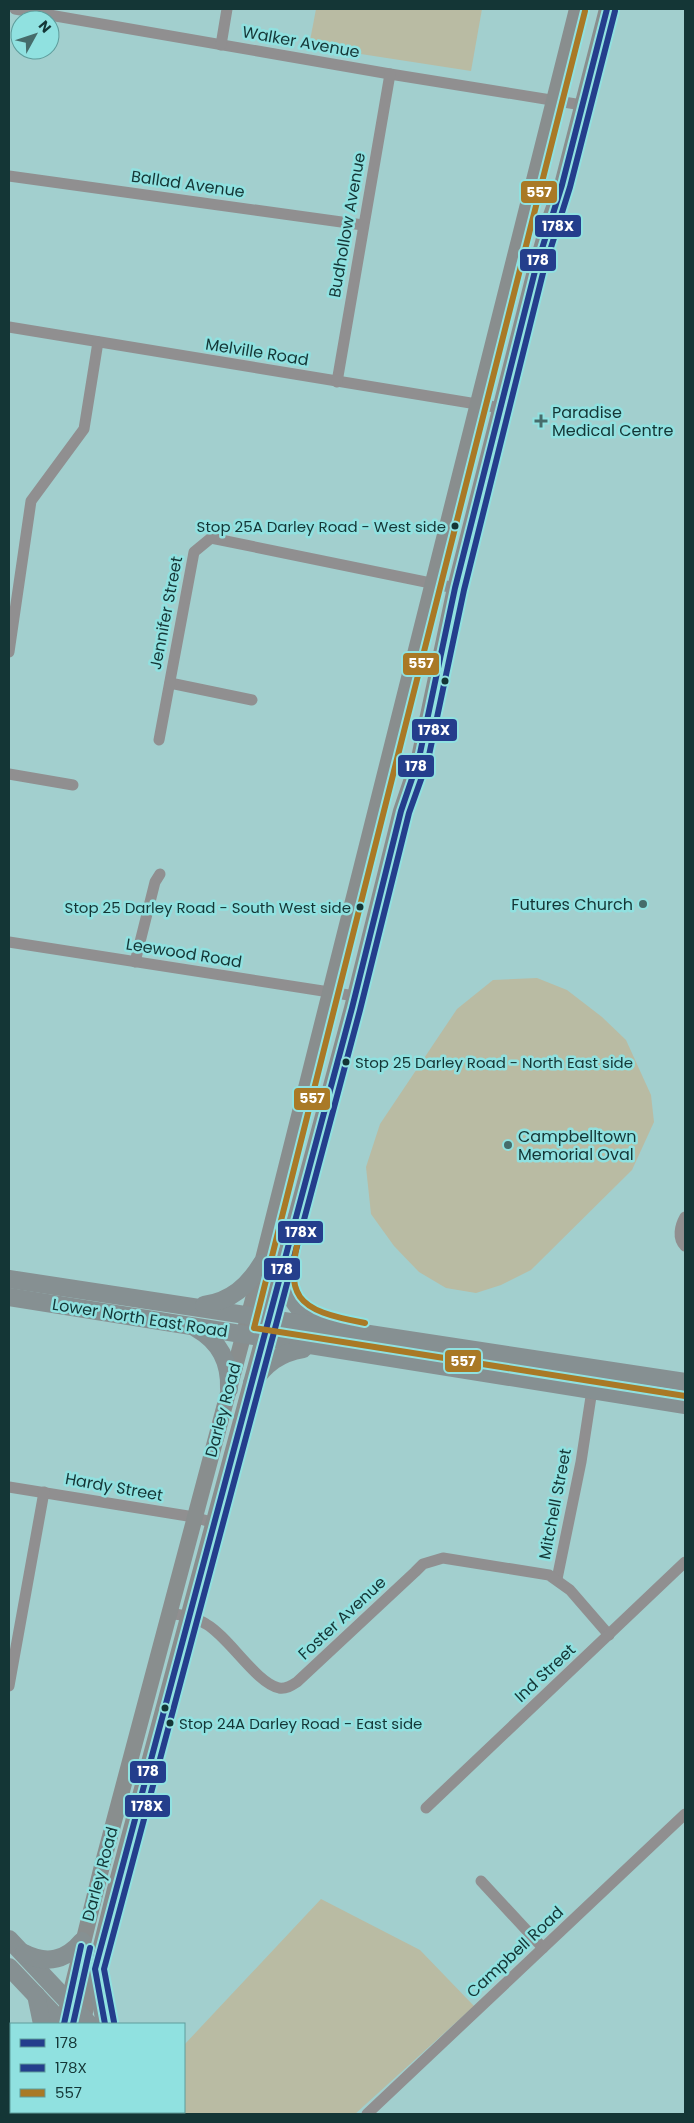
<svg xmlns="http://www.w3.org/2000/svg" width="694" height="2123" viewBox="0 0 694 2123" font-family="Poppins,sans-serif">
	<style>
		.green { fill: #b9bba3 }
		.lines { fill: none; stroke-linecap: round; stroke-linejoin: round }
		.street { stroke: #908f90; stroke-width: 11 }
		.secondary { stroke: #898e8e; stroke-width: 16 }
		.primary { stroke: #869092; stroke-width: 18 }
		.bus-1-casing { stroke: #90e1e0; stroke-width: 10 }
		.bus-2-casing { stroke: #90e1e0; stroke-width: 10 }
		.bus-3-casing { stroke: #90e1e0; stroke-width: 10 }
		.bus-1 { stroke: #243e8c; stroke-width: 6 }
		.bus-2 { stroke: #243e8c; stroke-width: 6 }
		.bus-3 { stroke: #a97926; stroke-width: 6 }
		.poi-dot { fill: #466c6b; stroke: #90e1e0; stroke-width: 2 }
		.bus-dot { fill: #143636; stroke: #90e1e0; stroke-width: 2 }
		.labels { text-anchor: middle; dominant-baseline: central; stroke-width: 5; stroke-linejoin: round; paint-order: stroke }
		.bus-label { font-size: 15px; fill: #143636; stroke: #90e1e0; text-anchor: end }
		.street-label { font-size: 16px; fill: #143636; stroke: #90e1e0 }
		.poi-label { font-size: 16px; fill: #143636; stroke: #90e1e0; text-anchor: start }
		.line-badge { stroke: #90e1e0; stroke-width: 2 }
		.badge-label { font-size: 14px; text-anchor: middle; font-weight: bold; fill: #fff }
	</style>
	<rect width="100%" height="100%" fill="#a2cfce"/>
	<g class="green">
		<polygon points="316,9 482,9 471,71 309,46"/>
		<polygon points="537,978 567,990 602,1017 626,1040 651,1095 654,1122 632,1170 531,1270 501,1285 476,1293 446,1288 419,1272 394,1246 371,1214 366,1167 380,1124 457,1009 493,980"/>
		<polygon points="321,1899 420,1950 474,2006 355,2114 181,2114 178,2112 184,2112 184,2045"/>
	</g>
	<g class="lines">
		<g class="street">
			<polyline points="15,9 390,74 582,105"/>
			<polyline points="221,45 227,9"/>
			<polyline points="9,176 363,225"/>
			<polyline points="9,327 501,408"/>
			<polyline points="337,382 390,74"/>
			<polyline points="9,652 31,501 84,429 98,342"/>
			<polyline points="170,683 252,700"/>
			<polyline points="159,740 194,552 211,538 455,588"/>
			<polyline points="9,774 73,785"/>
			<polyline points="9,942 355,996"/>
			<polyline points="135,962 155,882 160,874"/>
			<path d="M685 1217C680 1226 677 1238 685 1246"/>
			<polyline points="9,1487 194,1517 214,1523"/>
			<polyline points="557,1579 581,1462 592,1390"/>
			<path d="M169 1613C182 1615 195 1617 206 1624 229 1637 256 1683 279 1688 286 1689 291 1686 297 1682L415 1572 423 1564 443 1558 549 1575 570 1590 609 1635"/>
			<polyline points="9,1686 44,1492"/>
			<polyline points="426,1808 685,1562"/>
			<polyline points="481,1881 543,1948"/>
			<polyline points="367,2114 685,1814"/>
		</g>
		<g class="secondary">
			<polyline points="66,2012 101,1870 252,1303 577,9"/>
			<polyline points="82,2024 115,1889 352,1008 401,811 419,758 455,588 535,271 549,221 562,185 607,9"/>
			<polyline points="45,2114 46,2112"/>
			<polyline points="65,2114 66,2112"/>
		</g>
		<g class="primary">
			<path d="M285 1256C281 1284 293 1311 319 1323"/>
			<polyline points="9,1279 685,1382"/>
			<polyline points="9,1297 685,1405"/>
			<path d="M204 1305C231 1301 248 1286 262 1263"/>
			<path d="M197 1329C220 1342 230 1363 229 1389"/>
			<path d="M252 1383C266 1364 279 1353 303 1349"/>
			<polyline points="9,1939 89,2024"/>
			<path d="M24 1953C47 1965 66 1960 82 1941"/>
			<polyline points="9,1967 63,2024"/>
			<polyline points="95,1969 105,2024"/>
			<polyline points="36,1995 42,2024"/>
			<polyline points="145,2112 147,2114"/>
			<polyline points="171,2112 173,2114"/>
		</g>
		<g class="bus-1-casing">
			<g id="bus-1">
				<polyline points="64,2024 81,1946"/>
				<polyline points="105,2024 95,1969 352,1008 401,811 419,758 455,588 535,271 562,185 607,9"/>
			</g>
		</g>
		<g class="bus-2-casing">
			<g id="bus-2">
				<polyline points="114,2022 104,1969 360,1010 409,813 428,760 464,590 543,273 570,187 615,11"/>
				<polyline points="73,2024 90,1948"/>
			</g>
		</g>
		<g class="bus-3-casing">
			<g id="bus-3">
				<polyline points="585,11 254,1328 685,1396"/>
				<path d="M301 1228C283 1298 295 1310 365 1323"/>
			</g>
		</g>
		<use href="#bus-1" class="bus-1"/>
		<use href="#bus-2" class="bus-2"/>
		<use href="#bus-3" class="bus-3"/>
	</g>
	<g class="poi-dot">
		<path d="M538.5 413.5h5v5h5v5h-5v5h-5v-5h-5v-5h5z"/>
		<circle cx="643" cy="904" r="5"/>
		<circle cx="508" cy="1145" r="5"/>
	</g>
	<g class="bus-dot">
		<circle cx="455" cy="526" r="4.5"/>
		<circle cx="445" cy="681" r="4.5"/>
		<circle cx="360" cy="907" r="4.5"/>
		<circle cx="346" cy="1062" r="4.5"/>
		<circle cx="165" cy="1708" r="4.5"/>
		<circle cx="170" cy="1723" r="4.5"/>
	</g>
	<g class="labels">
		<g class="bus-label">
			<text x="446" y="526">Stop 25A Darley Road - West side</text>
			<text x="351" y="907">Stop 25 Darley Road - South West side</text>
			<text x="355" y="1062" text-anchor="start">Stop 25 Darley Road - North East side</text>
			<text x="179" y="1723" text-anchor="start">Stop 24A Darley Road - East side</text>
		</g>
		<g class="street-label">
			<text transform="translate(301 42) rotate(10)">Walker Avenue</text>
			<text transform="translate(188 184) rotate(8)">Ballad Avenue</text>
			<text transform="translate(347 225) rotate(-80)">Budhollow Avenue</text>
			<text transform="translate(257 352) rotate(9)">Melville Road</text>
			<text transform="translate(166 613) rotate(-79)">Jennifer Street</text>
			<text transform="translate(184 953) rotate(9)">Leewood Road</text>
			<text transform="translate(140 1318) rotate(9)">Lower North East Road</text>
			<text transform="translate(223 1410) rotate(-75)">Darley Road</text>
			<text transform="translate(114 1487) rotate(10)">Hardy Street</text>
			<text transform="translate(555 1504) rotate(-79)">Mitchell Street</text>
			<text transform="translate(342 1618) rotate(-43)">Foster Avenue</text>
			<text transform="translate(545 1673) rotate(-43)">Ind Street</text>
			<text transform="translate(100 1874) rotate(-75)">Darley Road</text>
			<text transform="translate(515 1952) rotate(-43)">Campbell Road</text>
		</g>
		<g class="poi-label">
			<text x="552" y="412">Paradise<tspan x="552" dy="18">Medical Centre</tspan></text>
			<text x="633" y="904" text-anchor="end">Futures Church</text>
			<text x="518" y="1136">Campbelltown<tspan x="518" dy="18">Memorial Oval</tspan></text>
		</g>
	</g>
	<g class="line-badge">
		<rect x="520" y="180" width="38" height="24" rx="5" fill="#a97926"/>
		<rect x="534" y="214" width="48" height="24" rx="5" fill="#243e8c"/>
		<rect x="519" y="248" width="38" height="24" rx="5" fill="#243e8c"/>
		<rect x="402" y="652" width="38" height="24" rx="5" fill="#a97926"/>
		<rect x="411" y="718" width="47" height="24" rx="5" fill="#243e8c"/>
		<rect x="397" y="754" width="38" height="24" rx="5" fill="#243e8c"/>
		<rect x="293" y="1087" width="38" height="24" rx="5" fill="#a97926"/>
		<rect x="277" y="1220" width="47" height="24" rx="5" fill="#243e8c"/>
		<rect x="263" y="1257" width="38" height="24" rx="5" fill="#243e8c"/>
		<rect x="444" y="1349" width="38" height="24" rx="5" fill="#a97926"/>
		<rect x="129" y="1760" width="38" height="24" rx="5" fill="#243e8c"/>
		<rect x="124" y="1794" width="47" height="24" rx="5" fill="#243e8c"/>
	</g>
	<g class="badge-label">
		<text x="539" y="197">557</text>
		<text x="558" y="231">178X</text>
		<text x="538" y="265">178</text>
		<text x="421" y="668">557</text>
		<text x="434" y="735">178X</text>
		<text x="416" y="771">178</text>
		<text x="312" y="1103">557</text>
		<text x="301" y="1237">178X</text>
		<text x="282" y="1274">178</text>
		<text x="463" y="1366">557</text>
		<text x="148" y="1776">178</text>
		<text x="147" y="1811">178X</text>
	</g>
	<rect width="694" height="2123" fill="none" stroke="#143636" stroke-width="20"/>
	<rect x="10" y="2023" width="175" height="90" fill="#90e1e0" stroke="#5e9d9c"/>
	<rect x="20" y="2039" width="25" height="8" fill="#243e8c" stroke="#5e9d9c"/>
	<text x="55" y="2048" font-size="15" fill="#143636">178</text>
	<rect x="20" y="2064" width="25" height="8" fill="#243e8c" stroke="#5e9d9c"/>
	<text x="55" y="2073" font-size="15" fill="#143636">178X</text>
	<rect x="20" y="2089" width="25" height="8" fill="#a97926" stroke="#5e9d9c"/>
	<text x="55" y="2098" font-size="15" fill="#143636">557</text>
	<g transform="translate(35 35) rotate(50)"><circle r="24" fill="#90e1e0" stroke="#5e9d9c"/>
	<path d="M0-4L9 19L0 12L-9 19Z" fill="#466c6b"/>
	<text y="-8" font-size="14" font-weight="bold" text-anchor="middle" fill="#143636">N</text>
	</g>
</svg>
